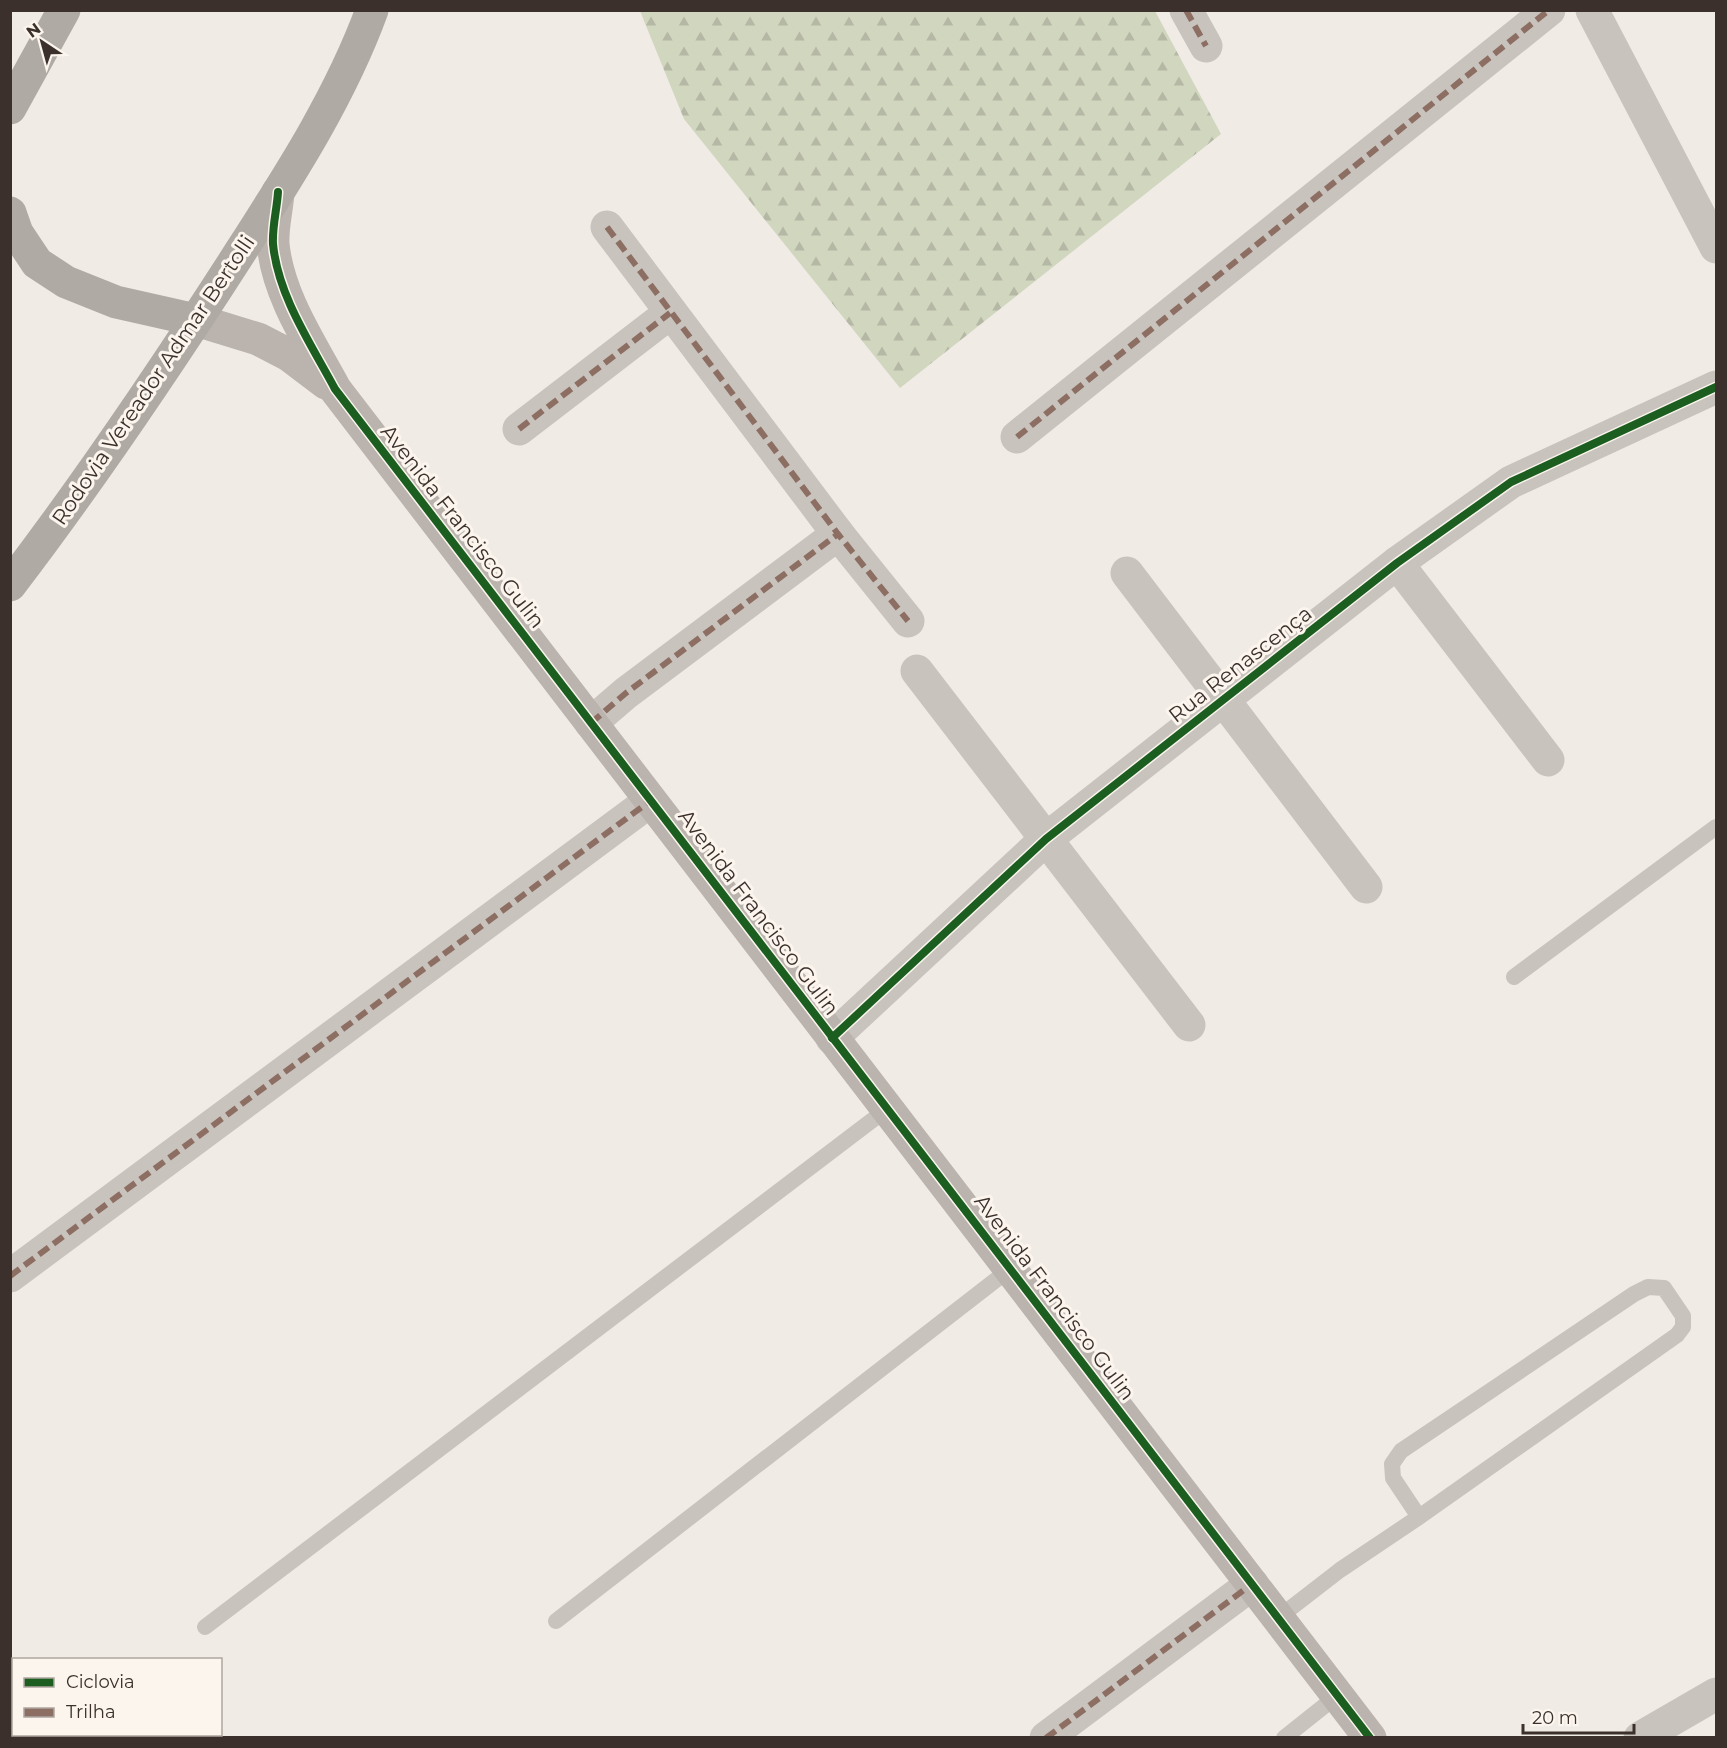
<svg xmlns="http://www.w3.org/2000/svg" width="1727" height="1748" viewBox="0 0 1727 1748" font-family="Montserrat,sans-serif">
	<style>
		.forest { fill: url(#forest-firs) }
		.lines { fill: none; stroke-linecap: round; stroke-linejoin: round }
		.lane { stroke: #c9c3be; stroke-width: 16 }
		.street { stroke: #c9c3be; stroke-width: 33 }
		.secondary { stroke: #bab3ae; stroke-width: 33 }
		.highway { stroke: #afaaa4; stroke-width: 33 }
		.quiet { stroke: #8d6e63; stroke-width: 6; stroke-dasharray: 12 6; stroke-linecap: butt }
		.cycleway-casing { stroke: #fbf5ee; stroke-width: 11 }
		.cycleway { stroke: #1b5e20; stroke-width: 8 }
		.labels { text-anchor: middle; dominant-baseline: central; stroke-width: 6; stroke-linejoin: round; paint-order: stroke }
		.street-label { font-size: 21px; fill: #3b302b; stroke: #fbf5ee }
	</style>
	<defs>
		<pattern id="forest-firs" width="22" height="20" patternUnits="userSpaceOnUse" patternTransform="scale(1.5)"><rect width="22" height="20" fill="#d1d6bf"/><path d="M5 1l3.5 6h-7zM16 11l3.5 6h-7z" fill="#b4b8a4"/></pattern>
	</defs>
	<rect width="100%" height="100%" fill="#f0ebe5"/>
	<polygon class="forest" points="640,11 1155,11 1221,134 900,388 684,119"/>
	<g class="lines">
		<g class="lane">
			<polyline points="1514,977 1716,827"/>
			<polyline points="1278,1618 1340,1570 1419,1517 1677,1335 1683,1327 1683,1316 1664,1288 1648,1287 1634,1294 1401,1451 1392,1464 1393,1478 1419,1517"/>
			<polyline points="556,1621 1010,1269"/>
			<polyline points="205,1627 887,1109"/>
			<polyline points="1284,1738 1338,1695"/>
		</g>
		<g class="street">
			<polyline points="1186,10 1206,46"/>
			<polyline points="1592,10 1716,247"/>
			<polyline points="607,227 838,534 908,621"/>
			<polyline points="519,429 670,313"/>
			<polyline points="1017,437 1549,10"/>
			<polyline points="1397,563 1548,760"/>
			<polyline points="1127,573 1366,887"/>
			<polyline points="917,671 1189,1025"/>
			<polyline points="591,723 626,693 838,534"/>
			<polyline points="832,1038 1046,839 1397,563 1511,482 1716,387"/>
			<polyline points="10,1276 650,801"/>
			<polyline points="1046,1738 1252,1584"/>
			<polyline points="1640,1738 1716,1694"/>
		</g>
		<g class="secondary">
			<path d="M278 192C277 209 272 227 273 244 278 296 311 344 335 389L1370 1738"/>
			<polyline points="196,320 258,339 289,355 326,383"/>
		</g>
		<g class="highway">
			<polyline points="10,108 64,10"/>
			<polyline points="10,213 17,233 37,263 66,282 116,302 196,320"/>
			<path d="M10 585C91 479 165 369 237 257 287 179 340 98 372 10"/>
		</g>
		<g class="quiet">
			<polyline points="1186,10 1206,46"/>
			<polyline points="607,227 838,534 908,621"/>
			<polyline points="519,429 670,313"/>
			<polyline points="1017,437 1549,10"/>
			<polyline points="591,723 626,693 838,534"/>
			<polyline points="10,1276 650,801"/>
			<polyline points="1046,1738 1252,1584"/>
		</g>
		<g class="cycleway-casing">
			<g id="cycleway">
				<path d="M278 192C277 209 272 227 273 244 278 296 311 344 335 389L1370 1738"/>
				<polyline points="832,1038 1046,839 1397,563 1511,482 1716,387"/>
			</g>
		</g>
		<use href="#cycleway" class="cycleway"/>
	</g>
	<g class="labels">
		<g class="street-label">
			<text transform="translate(153 380) rotate(-56)">Rodovia Vereador Admar Bertolli</text>
			<text transform="translate(463 526) rotate(52)">Avenida Francisco Gulin</text>
			<text transform="translate(1240 664) rotate(-38)">Rua Renascença</text>
			<text transform="translate(759 912) rotate(53)">Avenida Francisco Gulin</text>
			<text transform="translate(1055 1297) rotate(53)">Avenida Francisco Gulin</text>
		</g>
	</g>
	<rect width="1727" height="1748" fill="none" stroke="#3b302b" stroke-width="24"/>
	<rect x="12" y="1658" width="210" height="78" fill="#fbf5ee" stroke="#aea6a0" stroke-width="1.5"/>
	<rect x="24" y="1678" width="30" height="9" fill="#1b5e20" stroke="#aea6a0" stroke-width="1.5"/>
	<text x="66" y="1688" font-size="18" fill="#3b302b">Ciclovia</text>
	<rect x="24" y="1708" width="30" height="9" fill="#8d6e63" stroke="#aea6a0" stroke-width="1.5"/>
	<text x="66" y="1718" font-size="18" fill="#3b302b">Trilha</text>
	<g transform="translate(42 42) rotate(324)" stroke="#fbf5ee" stroke-width="4.5" paint-order="stroke">
	<path d="M0-4.5L10 22L0 15L-10 22Z" fill="#3b302b"/>
	<text y="-9" font-size="16" font-weight="bold" text-anchor="middle" fill="#3b302b">N</text>
	</g>
	<path d="M1523 1724v9h111v-9" fill="none" stroke="#3b302b" stroke-width="3"/>
	<text x="1532" y="1724" font-size="18" fill="#3b302b" stroke="#fbf5ee" stroke-width="4.5" paint-order="stroke">20 m</text>
</svg>
